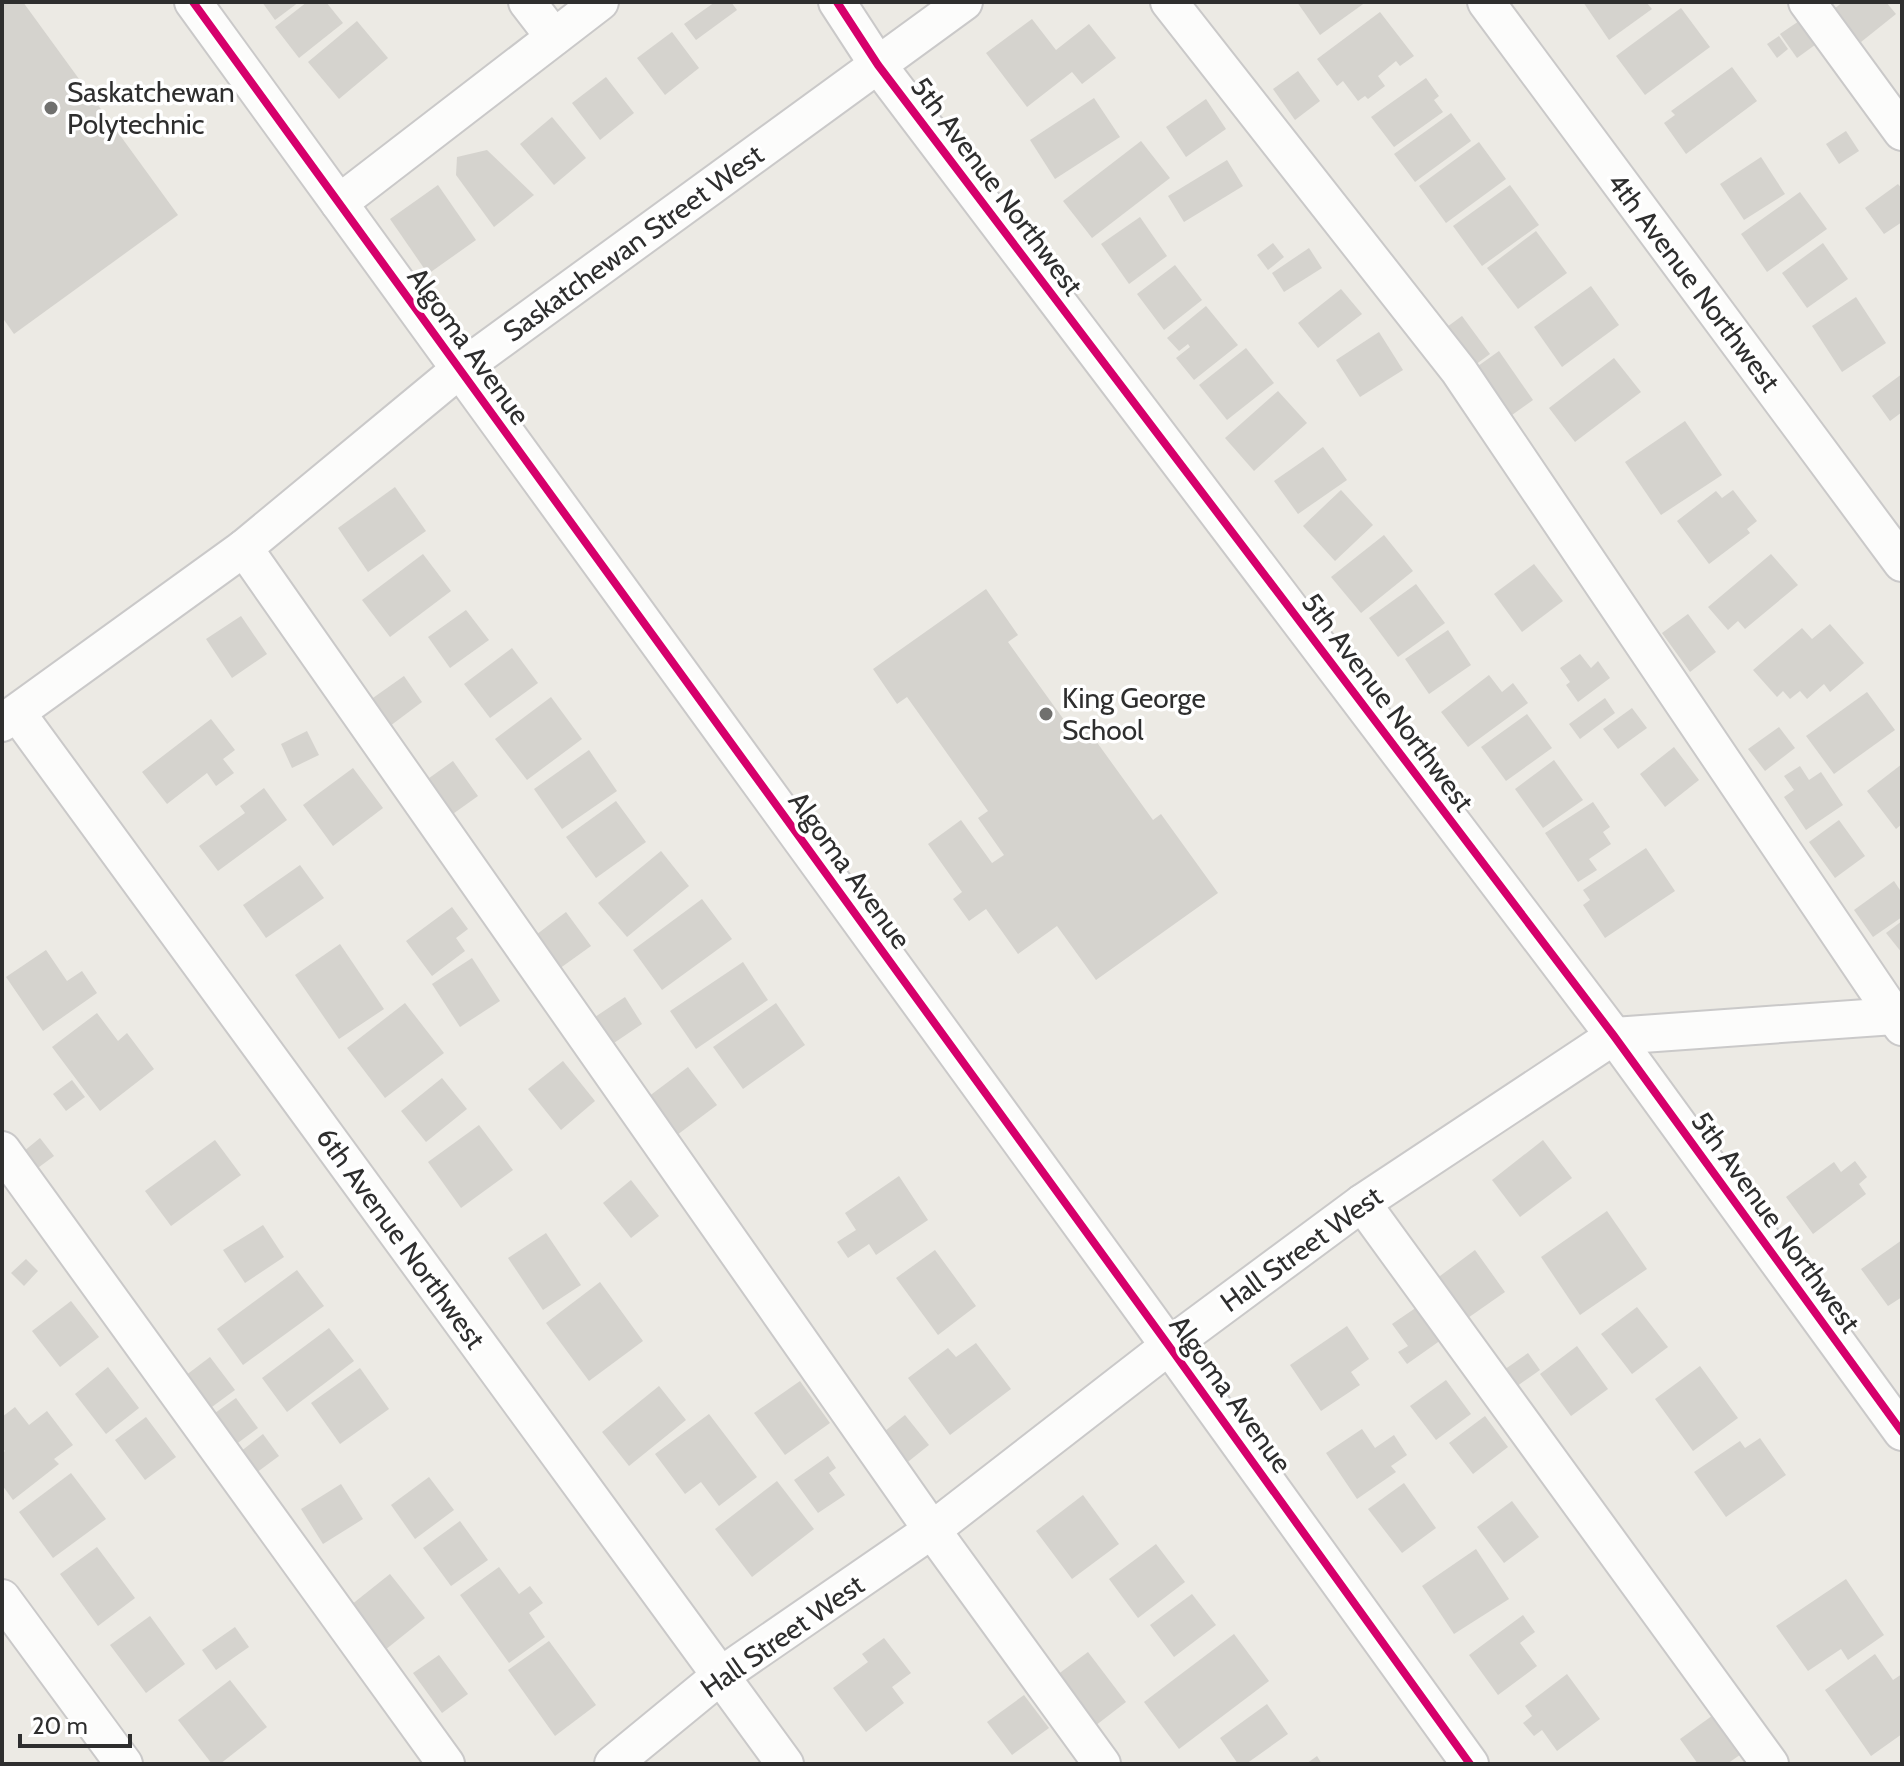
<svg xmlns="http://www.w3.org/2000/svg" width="1904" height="1766" viewBox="0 0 1904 1766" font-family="Cabin,sans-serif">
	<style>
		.building { fill: #d5d3ce }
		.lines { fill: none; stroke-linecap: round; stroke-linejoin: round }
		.minor-casing { stroke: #cac9c9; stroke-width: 40 }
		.minor { stroke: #fcfcfb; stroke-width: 36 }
		.cycleway-casing { stroke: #fff; stroke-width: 13 }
		.cycleway { stroke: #d6006c; stroke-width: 8 }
		.poi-dot { fill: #70706e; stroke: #fff; stroke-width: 3 }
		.labels { text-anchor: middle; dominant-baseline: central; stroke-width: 7; stroke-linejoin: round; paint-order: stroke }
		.poi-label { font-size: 28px; fill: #2e2e2e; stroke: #fff; text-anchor: start }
		.street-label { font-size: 28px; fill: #2e2e2e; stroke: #fff }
	</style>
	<rect width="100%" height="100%" fill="#eceae4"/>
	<g class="building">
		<polygon points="2,2 23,2 178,215 14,334 2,317"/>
		<polygon points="262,2 299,2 275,20"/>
		<polygon points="307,2 326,2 343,23 299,58 275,27"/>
		<polygon points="715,2 731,2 737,10 696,40 684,24"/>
		<polygon points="1297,2 1366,2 1320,35"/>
		<polygon points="1583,2 1646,2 1652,9 1609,40"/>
		<polygon points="1843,2 1886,2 1896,14 1861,42 1834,9"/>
		<polygon points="1681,8 1710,47 1645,95 1616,56"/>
		<polygon points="1380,12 1414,56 1400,66 1396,61 1378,76 1385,86 1368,99 1365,96 1358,101 1343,81 1337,86 1317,59"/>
		<polygon points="1032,19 1056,50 1089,24 1116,58 1082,84 1072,72 1027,107 986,53"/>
		<polygon points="1802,19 1819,42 1797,58 1780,34"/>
		<polygon points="357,21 388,58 339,99 308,62"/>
		<polygon points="672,32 699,68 665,95 637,58"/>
		<polygon points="1779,36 1788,49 1777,58 1767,44"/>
		<polygon points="1732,67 1757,101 1686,154 1664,123 1675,115 1671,111"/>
		<polygon points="1298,71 1320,101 1295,120 1273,89"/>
		<polygon points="606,77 634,113 600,140 572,103"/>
		<polygon points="1426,78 1439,96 1434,100 1443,112 1394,147 1371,117"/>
		<polygon points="1094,98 1120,137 1055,179 1030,140"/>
		<polygon points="1206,99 1226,129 1186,157 1166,127"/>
		<polygon points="1451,113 1471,141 1415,182 1394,154"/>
		<polygon points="552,117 586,158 554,185 520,144"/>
		<polygon points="1846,131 1859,151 1839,164 1826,144"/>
		<polygon points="1141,141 1170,178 1092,238 1063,201"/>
		<polygon points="1479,142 1506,179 1446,223 1419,186"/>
		<polygon points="487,150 534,195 494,227 456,175 457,157"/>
		<polygon points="1761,157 1785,194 1744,220 1720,184"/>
		<polygon points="1227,160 1243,186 1184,222 1168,196"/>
		<polygon points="1898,184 1902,189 1902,222 1884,234 1865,208"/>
		<polygon points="438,185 476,240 428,274 390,219"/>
		<polygon points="1510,185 1539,225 1482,266 1453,226"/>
		<polygon points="1800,192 1827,229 1767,272 1741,234"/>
		<polygon points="1140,217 1167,256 1129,284 1101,244"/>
		<polygon points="1536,231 1567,273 1518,309 1487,268"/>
		<polygon points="1273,243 1284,257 1268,270 1257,255"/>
		<polygon points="1823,243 1848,279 1807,308 1782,273"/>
		<polygon points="1309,248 1322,268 1284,292 1272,273"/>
		<polygon points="1175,265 1202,300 1164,330 1137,294"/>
		<polygon points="1591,286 1619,325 1562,367 1534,327"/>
		<polygon points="1341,289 1362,314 1318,348 1298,323"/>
		<polygon points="1856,297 1886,343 1842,372 1812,326"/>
		<polygon points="1206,306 1238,345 1194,380 1176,358 1190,347 1188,344 1179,351 1167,338"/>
		<polygon points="1462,316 1490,354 1464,373 1436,335"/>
		<polygon points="1379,332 1403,370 1360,397 1336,360"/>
		<polygon points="1246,348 1274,383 1227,420 1199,385"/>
		<polygon points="1499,351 1533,400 1498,425 1464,376"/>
		<polygon points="1614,358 1641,392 1575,442 1549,408"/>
		<polygon points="1902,374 1902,412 1890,421 1872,396"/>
		<polygon points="1278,391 1307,423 1254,471 1225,438"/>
		<polygon points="1685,421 1722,475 1661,515 1625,462"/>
		<polygon points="1323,447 1347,480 1298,514 1274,481"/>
		<polygon points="395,487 426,531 368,572 338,528"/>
		<polygon points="1341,490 1373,525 1335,561 1303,526"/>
		<polygon points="1733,490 1757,521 1747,529 1750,533 1709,564 1677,521 1716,491 1722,498"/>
		<polygon points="1384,535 1413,571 1361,613 1331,577"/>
		<polygon points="423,554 451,591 390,637 362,600"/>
		<polygon points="1771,554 1798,585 1745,629 1738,621 1728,630 1708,607"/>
		<polygon points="1534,564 1563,601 1522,632 1494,594"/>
		<polygon points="1416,584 1445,623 1398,657 1369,618"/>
		<polygon points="986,589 1018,635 1008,642 1072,731 1083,723 1153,820 1161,814 1218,893 1096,980 1057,926 1018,954 986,909 969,921 953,899 962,892 928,844 961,820 992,863 1004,855 978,818 988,811 907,697 897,704 873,669"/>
		<polygon points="466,610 489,640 450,668 428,637"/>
		<polygon points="1688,614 1716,652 1690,672 1662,633"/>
		<polygon points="241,616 267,654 232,678 206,639"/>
		<polygon points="1830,624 1864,663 1830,692 1824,684 1807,699 1800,691 1790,699 1783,691 1777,697 1753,670 1802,628 1812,639"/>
		<polygon points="1448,630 1471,665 1429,694 1405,659"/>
		<polygon points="512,648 538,683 490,718 464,684"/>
		<polygon points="1580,654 1591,668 1598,661 1610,678 1578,702 1566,685 1570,682 1560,668"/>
		<polygon points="1489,675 1502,692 1513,683 1528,703 1468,747 1441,712"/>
		<polygon points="404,676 422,702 382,732 363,705"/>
		<polygon points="1867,692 1895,730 1834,774 1806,736"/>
		<polygon points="551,697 582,739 527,780 495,739"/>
		<polygon points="1605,698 1615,713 1580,739 1569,724"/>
		<polygon points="1632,708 1647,728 1618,749 1603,729"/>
		<polygon points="1527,714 1552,748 1506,781 1481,747"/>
		<polygon points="211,719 235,750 223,759 234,773 216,786 207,773 167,804 142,772"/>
		<polygon points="1779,727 1795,748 1765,771 1748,749"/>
		<polygon points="307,731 319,755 292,768 281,744"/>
		<polygon points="1674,747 1699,780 1665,807 1640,774"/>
		<polygon points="589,750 617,791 562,829 534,789"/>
		<polygon points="1554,760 1583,800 1543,828 1515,789"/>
		<polygon points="453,761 478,796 443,821 418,786"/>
		<polygon points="1902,764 1902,824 1896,829 1867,791"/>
		<polygon points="1800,766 1809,780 1821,772 1843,805 1806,830 1784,797 1794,790 1784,776"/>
		<polygon points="353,768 383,808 333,846 303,805"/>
		<polygon points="264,788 287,820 218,871 199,846 245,813 240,806"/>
		<polygon points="616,801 646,842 596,878 566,837"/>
		<polygon points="1593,802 1610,827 1603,832 1611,844 1589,859 1597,870 1578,882 1545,833"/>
		<polygon points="1839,820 1865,856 1835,878 1809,842"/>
		<polygon points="1646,848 1675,891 1605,938 1583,905 1590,900 1583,890"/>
		<polygon points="661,851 689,886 627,937 598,903"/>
		<polygon points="300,865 324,898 266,938 243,905"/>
		<polygon points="1894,881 1902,893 1902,917 1873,937 1854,910"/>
		<polygon points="702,899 732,939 662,990 633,950"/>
		<polygon points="452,907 468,929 456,938 465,951 432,976 406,941"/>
		<polygon points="566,912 591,946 552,974 528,941"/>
		<polygon points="1902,921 1902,953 1886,933"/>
		<polygon points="340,944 384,1009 339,1039 295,975"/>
		<polygon points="46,950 67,981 82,971 97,993 43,1031 6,977"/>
		<polygon points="472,958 500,1001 460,1027 432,984"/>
		<polygon points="743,962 768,1000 696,1049 670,1011"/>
		<polygon points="625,997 642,1024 611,1045 592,1019"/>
		<polygon points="405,1003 444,1053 385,1098 347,1048"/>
		<polygon points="776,1003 805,1045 743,1089 713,1047"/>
		<polygon points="97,1013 118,1041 127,1033 154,1069 100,1111 52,1047"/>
		<polygon points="563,1061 595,1101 561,1130 528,1089"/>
		<polygon points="688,1067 717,1105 677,1135 648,1097"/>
		<polygon points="442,1078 467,1109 426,1142 401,1111"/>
		<polygon points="72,1080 85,1097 66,1111 53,1094"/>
		<polygon points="479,1125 513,1170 461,1208 428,1162"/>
		<polygon points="40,1138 54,1156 31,1173 18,1156"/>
		<polygon points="215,1140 241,1175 171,1226 145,1191"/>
		<polygon points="1543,1140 1572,1178 1520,1217 1492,1180"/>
		<polygon points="1855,1161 1867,1177 1859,1184 1866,1194 1813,1234 1786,1197 1834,1162 1841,1172"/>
		<polygon points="899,1176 928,1220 876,1255 869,1244 848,1258 837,1242 856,1230 845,1213"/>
		<polygon points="631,1180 659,1216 631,1238 603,1203"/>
		<polygon points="1607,1211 1647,1269 1580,1315 1541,1257"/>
		<polygon points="263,1225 284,1257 245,1283 223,1250"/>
		<polygon points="546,1233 581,1285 543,1310 508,1258"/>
		<polygon points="1902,1240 1902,1297 1888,1306 1861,1269"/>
		<polygon points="935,1250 976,1306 938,1335 896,1278"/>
		<polygon points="1475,1250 1505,1292 1465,1320 1436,1279"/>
		<polygon points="26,1259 38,1271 24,1286 11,1273"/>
		<polygon points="297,1270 324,1306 243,1365 217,1329"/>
		<polygon points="600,1282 643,1341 589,1381 546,1323"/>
		<polygon points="71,1301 99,1337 60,1367 32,1331"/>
		<polygon points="1417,1307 1441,1340 1407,1364 1398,1352 1408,1346 1392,1324"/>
		<polygon points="1637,1307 1668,1347 1632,1374 1601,1334"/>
		<polygon points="1347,1326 1369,1359 1351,1372 1360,1385 1321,1411 1290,1365"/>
		<polygon points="329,1328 354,1361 287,1412 262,1378"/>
		<polygon points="976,1343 1011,1389 950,1435 908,1378 948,1348 956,1357"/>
		<polygon points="1577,1346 1608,1389 1571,1416 1540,1374"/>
		<polygon points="1528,1353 1540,1370 1513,1389 1501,1372"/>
		<polygon points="210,1357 235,1390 201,1415 177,1382"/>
		<polygon points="1700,1366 1738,1418 1693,1451 1655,1399"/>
		<polygon points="108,1367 139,1408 106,1434 75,1394"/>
		<polygon points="360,1368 389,1409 340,1444 311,1403"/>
		<polygon points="1446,1380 1471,1414 1436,1440 1410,1406"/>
		<polygon points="800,1381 830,1423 785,1455 754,1413"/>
		<polygon points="659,1386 686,1420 629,1466 602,1432"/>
		<polygon points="236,1398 258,1428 231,1448 208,1418"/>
		<polygon points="15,1407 29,1425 47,1411 73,1445 54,1459 59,1464 13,1500 2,1485 2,1454 5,1451 2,1447 2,1417"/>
		<polygon points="709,1414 757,1477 719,1506 701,1482 685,1494 655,1454"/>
		<polygon points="905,1415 929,1445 904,1465 880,1435"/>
		<polygon points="1485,1416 1508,1447 1473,1474 1449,1443"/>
		<polygon points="146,1417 176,1457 145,1480 115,1440"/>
		<polygon points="1362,1429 1375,1448 1394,1435 1407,1455 1391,1466 1396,1472 1357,1499 1326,1453"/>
		<polygon points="263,1434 279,1456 256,1473 240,1452"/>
		<polygon points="1760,1438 1786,1475 1726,1517 1694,1472 1740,1441 1745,1448"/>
		<polygon points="828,1456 836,1468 829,1473 845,1495 818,1513 794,1480"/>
		<polygon points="71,1473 106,1519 53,1558 19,1512"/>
		<polygon points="429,1477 454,1510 415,1539 391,1505"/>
		<polygon points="777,1481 814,1529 752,1577 715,1529"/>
		<polygon points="1404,1483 1436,1528 1402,1553 1368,1509"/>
		<polygon points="341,1484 363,1519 323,1544 301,1509"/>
		<polygon points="1083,1495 1119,1544 1072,1579 1036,1531"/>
		<polygon points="1512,1501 1539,1537 1504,1563 1477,1527"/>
		<polygon points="460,1521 488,1560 451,1586 423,1548"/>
		<polygon points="1156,1544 1185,1582 1138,1618 1109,1579"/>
		<polygon points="97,1547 135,1598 98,1626 60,1574"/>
		<polygon points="1476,1549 1509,1599 1454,1634 1422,1586"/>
		<polygon points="499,1567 519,1594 530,1586 543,1603 529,1613 545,1637 509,1663 460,1595"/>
		<polygon points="390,1574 425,1618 385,1650 351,1605"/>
		<polygon points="1846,1579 1884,1635 1848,1660 1841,1649 1808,1671 1776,1626"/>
		<polygon points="1192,1594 1216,1625 1174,1657 1150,1625"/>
		<polygon points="1523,1615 1535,1632 1520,1643 1537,1666 1498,1695 1469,1655"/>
		<polygon points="150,1616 185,1664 146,1693 110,1645"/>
		<polygon points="235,1627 249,1647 216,1670 202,1650"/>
		<polygon points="1234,1634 1269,1681 1179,1749 1144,1702"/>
		<polygon points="884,1638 911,1673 892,1687 904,1703 866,1732 833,1688 868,1662 862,1654"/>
		<polygon points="549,1641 596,1705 555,1736 508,1670"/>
		<polygon points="1088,1652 1126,1702 1095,1726 1057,1675"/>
		<polygon points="1875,1654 1893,1680 1902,1674 1902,1734 1871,1756 1825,1690"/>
		<polygon points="439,1655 468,1694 442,1713 413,1673"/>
		<polygon points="1567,1674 1600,1719 1557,1751 1542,1730 1534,1736 1523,1723 1532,1716 1525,1706"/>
		<polygon points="230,1680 267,1727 220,1764 212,1764 178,1720"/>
		<polygon points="1024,1695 1049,1728 1012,1755 987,1722"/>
		<polygon points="1267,1704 1288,1734 1246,1764 1238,1764 1220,1738"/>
		<polygon points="1716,1713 1744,1752 1727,1764 1698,1764 1680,1739"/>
		<polygon points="1317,1756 1322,1764 1306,1764"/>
	</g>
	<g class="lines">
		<g class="minor-casing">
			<g id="minor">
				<polyline points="193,2 1169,1346 1470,1764"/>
				<polyline points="527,2 554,37"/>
				<polyline points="837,2 878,65 1614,1036 1902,1432"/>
				<polyline points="1169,2 1459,371 1902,1027"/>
				<polyline points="1486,2 1902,563"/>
				<polyline points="1807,2 1902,132"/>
				<polyline points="339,203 600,2"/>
				<polyline points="244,548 932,1530 1102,1764"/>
				<polyline points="17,713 785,1764"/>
				<polyline points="2,723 244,548 459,370 964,2"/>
				<polyline points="2,1150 446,1764"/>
				<polyline points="1362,1203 1770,1764"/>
				<polyline points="2,1598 124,1764"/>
				<polyline points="613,1764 720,1676 932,1530 1169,1346 1362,1203 1614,1036 1894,1016 1902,1012"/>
			</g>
		</g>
		<use href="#minor" class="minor"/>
		<g class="cycleway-casing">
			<g id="cycleway">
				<polyline points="193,2 1169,1346 1470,1764"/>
				<polyline points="837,2 878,65 1614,1036 1902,1432"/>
			</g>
		</g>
		<use href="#cycleway" class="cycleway"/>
	</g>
	<g class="poi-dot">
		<circle cx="51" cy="108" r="8"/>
		<circle cx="1046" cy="714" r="8"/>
	</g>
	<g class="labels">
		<g class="poi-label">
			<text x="67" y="92">Saskatchewan<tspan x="67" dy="32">Polytechnic</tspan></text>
			<text x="1062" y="698">King George<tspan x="1062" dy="32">School</tspan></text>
		</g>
		<g class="street-label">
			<text transform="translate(997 186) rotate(53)">5th Avenue Northwest</text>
			<text transform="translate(633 243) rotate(-36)">Saskatchewan Street West</text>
			<text transform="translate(1694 282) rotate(53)">4th Avenue Northwest</text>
			<text transform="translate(469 346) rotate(54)">Algoma Avenue</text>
			<text transform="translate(1388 702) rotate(53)">5th Avenue Northwest</text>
			<text transform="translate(850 870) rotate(54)">Algoma Avenue</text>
			<text transform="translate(1776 1222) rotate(54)">5th Avenue Northwest</text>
			<text transform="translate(401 1238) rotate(54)">6th Avenue Northwest</text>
			<text transform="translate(1301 1249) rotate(-36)">Hall Street West</text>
			<text transform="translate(1231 1394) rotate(54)">Algoma Avenue</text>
			<text transform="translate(782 1636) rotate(-35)">Hall Street West</text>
		</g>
	</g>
	<rect width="1904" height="1766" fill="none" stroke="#2e2e2e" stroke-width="8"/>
	<path d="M20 1734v12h110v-12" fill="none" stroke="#2e2e2e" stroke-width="4"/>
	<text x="32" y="1734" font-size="24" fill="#2e2e2e" stroke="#ffffff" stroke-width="6" paint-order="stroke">20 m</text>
</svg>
